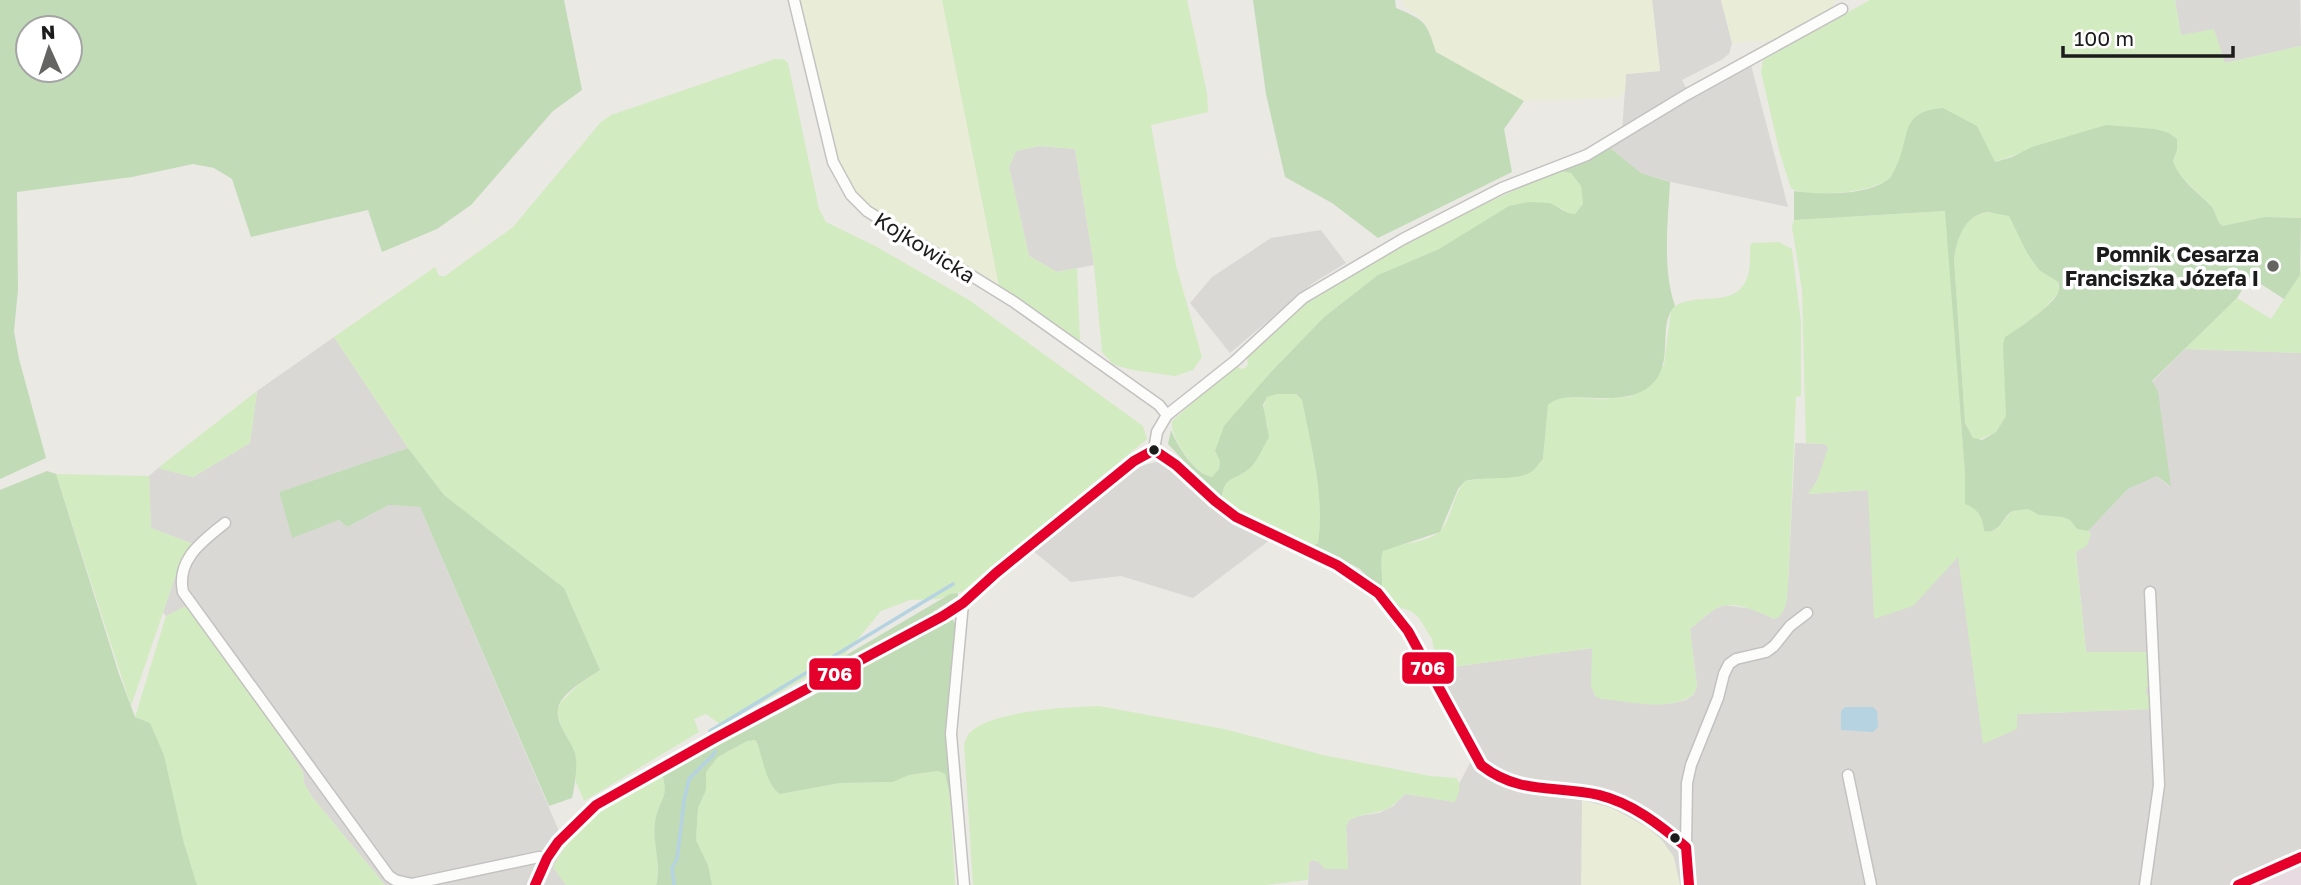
<svg xmlns="http://www.w3.org/2000/svg" width="2301" height="885" viewBox="0 0 2301 885" font-family="'Golos Text',sans-serif">
	<style>
		.residential { fill: #d9d8d5 }
		.industrial { fill: #e8dce2 }
		.farmland { fill: #e9ecd6 }
		.grass { fill: #d3ebc0 }
		.forest { fill: #c1dbb7; fill-rule: evenodd }
		.water { fill: #b5d3e0 }
		.lines { fill: none; stroke-linecap: round; stroke-linejoin: round }
		.stream { stroke: #b5d3e0; stroke-width: 3.5 }
		.minor-casing { stroke: #c3c2c0; stroke-width: 13 }
		.minor { stroke: #fcfcfb; stroke-width: 10 }
		.bus-1-casing { stroke: #fff; stroke-width: 16 }
		.bus-1 { stroke: #e4002b; stroke-width: 10 }
		.poi-dot { fill: #646462; stroke: #fff; stroke-width: 2.5 }
		.bus-dot { fill: #1c1c1c; stroke: #fff; stroke-width: 2.5 }
		.labels { text-anchor: middle; dominant-baseline: central; stroke-width: 7; stroke-linejoin: round; paint-order: stroke }
		.street-label { font-size: 21px; fill: #1c1c1c; stroke: #fff }
		.poi-label { font-size: 21px; font-weight: bold; fill: #1c1c1c; stroke: #fff; text-anchor: end }
		.line-badge { stroke: #fff; stroke-width: 2.5 }
		.badge-label { font-size: 19px; text-anchor: middle; font-weight: bold; fill: #fff }
	</style>
	<rect width="100%" height="100%" fill="#eae9e4"/>
	<g class="residential">
		<polygon points="1652,0 1721,0 1732,43 1729,54 1721,60 1682,80 1688,92 1622,133 1626,74 1660,71"/>
		<polygon points="2175,0 2300,0 2301,46 2225,63 2181,36"/>
		<polygon points="1751,65 1788,207 1671,182 1641,173 1609,147"/>
		<polygon points="1039,146 1075,149 1094,265 1057,272 1029,256 1009,167 1016,151"/>
		<polygon points="1321,230 1346,263 1313,283 1230,353 1190,303 1212,277 1271,238"/>
		<polygon points="334,337 408,448 279,492 292,537 339,520 347,527 389,505 420,507 565,845 553,867 566,885 385,885 312,797 304,783 303,772 256,699 186,606 166,616 163,612 179,566 193,544 151,528 149,476 158,468 193,477 250,443 257,391"/>
		<polygon points="2185,349 2301,353 2301,866 2260,885 1308,885 1309,863 1312,860 1348,868 1346,827 1349,820 1359,816 1379,813 1393,806 1405,794 1455,802 1459,784 1471,761 1424,671 1592,648 1593,652 1637,701 1669,704 1686,700 1694,694 1697,686 1690,629 1714,609 1725,605 1760,610 1774,619 1788,584 1795,443 1825,444 1828,447 1829,452 1817,481 1809,494 1868,490 1954,559 1958,556 2016,714 2151,709 2145,690 2146,687 2150,687 2146,652 2086,652 2076,553 2091,534 2088,531 2128,489 2157,476 2170,487 2152,382"/>
		<polygon points="1156,462 1167,464 1176,470 1209,505 1230,519 1270,540 1193,598 1121,576 1071,582 1032,550 1136,467"/>
	</g>
	<polygon class="industrial" points="2301,866 2301,885 2260,885"/>
	<g class="farmland">
		<polygon points="799,0 942,0 999,285 869,205 850,185 840,165"/>
		<polygon points="1403,0 1652,0 1660,71 1626,74 1625,92 1616,98 1524,101 1435,52 1429,31 1422,19 1403,5"/>
		<polygon points="1721,0 1836,0 1832,8 1770,41 1732,43"/>
		<polygon points="1582,800 1612,808 1647,827 1661,839 1674,857 1680,885 1581,885"/>
	</g>
	<g class="grass">
		<polygon points="942,0 1187,0 1207,93 1208,112 1151,125 1176,265 1202,357 1193,370 1175,376 1133,370 1114,365 1102,352 1094,265 1075,149 1039,146 1016,151 1009,167 1029,256 1057,272 1077,268 1080,342 999,286"/>
		<path d="M1870 0H2175L2181 35 2214 29 2225 63 2301 46V218L2265 217 2222 226C2216 220 2216 212 2211 206 2197 190 2180 181 2173 161L2177 150 2052 142 1994 162 1977 126 1908 130C1904 145 1902 165 1891 177 1877 192 1807 200 1791 188L1780 154 1761 72 1763 60Z"/>
		<polygon points="775,59 783,59 788,63 819,209 826,222 875,246 969,300 1143,426 1147,439 963,591 938,599 910,600 881,611 843,657 721,725 706,714 694,719 699,732 584,801 576,782 575,754 561,725 557,711 561,702 578,685 600,670 564,588 444,495 408,448 334,337 435,267 439,276 445,276 513,227 601,122 611,115"/>
		<path d="M1561 171 1571 173 1581 186 1583 204 1575 214 1568 213 1561 208 1463 235 1439 249 1378 275 1324 317 1271 372 1220 439 1215 451 1220 461 1219 469 1212 477C1194 473 1170 438 1172 421L1235 365 1241 369 1245 368 1248 365 1247 357C1295 302 1357 269 1421 236 1467 212 1512 189 1561 171Z"/>
		<path d="M1946 211 1965 473V503C1978 509 1983 517 1984 531L1996 530 2012 511 2028 509 2039 515 2063 517 2070 520 2077 529 2088 531 2091 534 2087 546 2077 551 2076 554 2086 652H2146L2149 656 2151 687H2146V695H2150L2152 709 2017 714V729L1983 744 1958 557 1913 606 1874 619 1868 490 1808 494 1817 481 1828 448 1825 444 1806 443 1802 290 1792 226 1794 220Z"/>
		<path d="M1995 212 2009 216 2027 253 2039 270 2058 282 2059 292 2041 312 2005 338 2006 416 1996 432 1978 440 1973 438 1965 423 1954 259C1958 233 1965 212 1995 212Z"/>
		<path d="M1779 242 1792 249 1801 322V396L1796 397 1788 584C1787 598 1788 610 1776 619 1757 613 1732 596 1712 611 1704 616 1698 623 1690 629L1697 686 1694 694C1669 713 1630 701 1601 699L1595 696 1591 686 1592 648 1438 669 1430 655 1434 649 1432 639 1419 618 1411 611 1398 607 1381 590C1384 576 1379 564 1383 551 1400 541 1433 545 1444 526 1453 512 1453 495 1465 481L1531 472 1543 459 1548 405 1554 399 1565 397 1599 399 1630 397 1664 365 1671 310C1693 287 1740 315 1749 271 1751 262 1749 252 1751 243Z"/>
		<polygon points="2301,263 2301,353 2185,349 2237,298 2271,319 2300,275"/>
		<polygon points="257,391 250,443 193,477 158,468"/>
		<path d="M1277 394H1295L1302 400C1311 447 1325 495 1318 543L1314 545 1285 536 1256 522 1221 501 1223 491 1228 480 1244 472 1268 426C1263 416 1262 408 1267 397Z"/>
		<polygon points="56,474 149,476 151,528 193,544 179,566 131,706"/>
		<polygon points="186,606 256,699 303,772 304,783 312,797 385,885 197,885 184,843 164,755 150,723 135,717 166,616"/>
		<path d="M1099 706 1224 729 1323 755 1430 776 1456 778C1463 785 1458 795 1455 802L1405 794C1381 819 1376 808 1349 820L1346 828 1348 869H1325L1318 861 1312 860 1309 863 1308 880 1265 885H973L964 744C966 739 968 733 973 730 995 711 1069 707 1099 706Z"/>
		<polygon points="755,740 780,794 840,783 893,782 909,775 938,771 945,774 950,796 955,885 712,885 708,865 696,840 698,808 706,790 706,772 718,757 747,741"/>
		<path d="M662 774C670 799 658 800 655 823 652 843 662 866 656 885H566L553 867C579 818 616 802 662 774Z"/>
	</g>
	<g class="forest">
		<path d="M0 0H564L582 90 553 111 471 205 437 229 382 252 368 210 251 237 232 179 214 168 193 164 132 177 17 192 18 290 14 331 19 359 46 458 0 479ZM28 28H70V70H28Z"/>
		<path d="M1253 0H1395L1396 8C1426 21 1426 21 1436 52L1524 101 1504 129 1512 172 1378 238 1332 203 1285 177 1266 94Z"/>
		<path d="M1943 108 1977 126 1995 162 2012 157 2032 147 2106 125 2155 129 2169 133 2177 139V150L2173 161C2180 181 2197 191 2211 206 2216 212 2216 220 2222 226L2265 217 2301 218 2300 275 2284 299 2250 277 2237 298 2152 381 2158 391 2171 487 2157 476 2128 489 2088 531 2077 529 2070 520 2063 517 2039 515 2028 509 2012 511C2001 519 2000 534 1984 531 1983 517 1978 509 1965 504V473L1945 211 1794 220V191C1818 195 1870 196 1890 178 1891 177 1894 171 1895 169 1912 137 1897 112 1943 108ZM1988 212 2009 216 2027 253 2039 270 2058 282C2059 285 2060 289 2058 293 2051 307 2019 328 2005 337L2003 344 2006 416 1996 432 1982 440 1973 438 1965 423 1954 259C1957 239 1964 215 1988 212Z"/>
		<path d="M1609 147 1641 173 1670 182C1668 222 1662 267 1675 306 1656 325 1676 365 1650 386 1621 411 1566 386 1548 405L1543 459C1539 463 1536 469 1531 472 1517 481 1483 476 1465 481L1458 489 1440 532 1383 551C1379 564 1384 576 1381 590L1360 569 1314 545 1318 543C1325 495 1311 447 1302 400L1296 394H1277L1267 397 1263 405 1269 437C1263 447 1258 460 1250 468 1234 482 1225 473 1221 501L1168 444 1171 430C1178 447 1194 473 1212 477L1219 469 1220 461 1215 451 1224 426 1271 372 1324 317 1378 275 1439 249 1509 206 1529 202 1550 203 1568 213 1575 214 1583 204 1581 186 1571 173 1561 171Z"/>
		<path d="M408 448 444 495 564 588 600 670C587 679 570 688 561 701 550 718 570 738 575 753 578 767 575 784 572 798L549 806 420 507 389 505 347 527 339 520 292 538 279 492Z"/>
		<polygon points="47,471 56,474 119,674 135,717 150,723 164,755 184,843 197,885 0,885 0,490"/>
		<path d="M958 593V596L933 612 952 619 957 626 953 796H950L945 774 938 771 909 775 893 782 840 783 780 794C766 785 763 758 757 743L755 740 747 741 718 757 706 772V790L698 808 696 840 708 865 712 885H656C662 866 652 843 655 823 658 800 670 799 662 774L837 683 843 657 950 594Z"/>
	</g>
	<polygon class="water" points="1845,707 1873,707 1877,711 1878,727 1873,732 1841,730 1841,711"/>
	<g class="lines">
		<g class="stream">
			<polyline points="710,731 953,584"/>
			<polyline points="674,885 672,868 677,859 684,801 689,779 713,755 715,751"/>
		</g>
		<g class="minor-casing">
			<g id="minor">
				<polyline points="794,0 833,162 851,195 867,211 1014,302 1159,405 1167,415"/>
				<polyline points="1154,450 1157,432 1167,415 1235,361 1303,298 1403,239 1502,188 1587,155 1686,95 1842,9"/>
				<path d="M225 523C203 541 176 559 183 592L389 876 395 880 412 884 539 857 547 858"/>
				<polyline points="963,603 951,734 964,885"/>
				<polyline points="1848,775 1871,885"/>
				<polyline points="1686,847 1687,783 1691,765 1718,698 1724,674 1729,664 1736,659 1766,652 1774,646 1790,626 1807,613"/>
				<path d="M535 885 547 858 558 842 596 805 715 738 943 616 963 603 996 573 1134 461 1154 450C1186 466 1205 499 1236 517 1279 542 1328 555 1369 585 1395 605 1410 634 1425 662 1445 696 1463 731 1481 765 1512 794 1550 787 1588 793 1626 799 1658 823 1686 847L1689 885"/>
				<polyline points="2145,885 2159,785 2150,592"/>
				<polyline points="2238,885 2301,857"/>
			</g>
		</g>
		<use href="#minor" class="minor"/>
		<g class="bus-1-casing">
			<g id="bus-1">
				<path d="M535 885 547 858 558 842 596 805 715 738 943 616 963 603 996 573 1134 461 1154 450 1176 465 1215 501 1236 517 1337 565 1378 593 1408 631 1481 765C1519 795 1555 785 1599 795 1632 803 1660 825 1686 847L1689 885"/>
				<polyline points="2238,885 2301,857"/>
			</g>
		</g>
		<use href="#bus-1" class="bus-1"/>
	</g>
	<circle class="poi-dot" cx="2273" cy="266" r="7"/>
	<g class="bus-dot">
		<circle cx="1154" cy="450" r="6"/>
		<circle cx="1675" cy="838" r="6"/>
	</g>
	<g class="labels">
		<g class="street-label">
			<text transform="translate(925 247) rotate(32)">Kojkowicka</text>
		</g>
		<g class="poi-label">
			<text x="2259" y="254">Pomnik Cesarza<tspan x="2259" dy="24">Franciszka Józefa I</tspan></text>
		</g>
	</g>
	<g class="line-badge">
		<rect x="1401" y="651" width="54" height="34" rx="7" fill="#e4002b"/>
		<rect x="808" y="657" width="54" height="34" rx="7" fill="#e4002b"/>
	</g>
	<g class="badge-label">
		<text x="1428" y="675">706</text>
		<text x="835" y="681">706</text>
	</g>
	<g transform="translate(49 49) rotate(357)"><circle r="33" fill="#ffffff" stroke="#a4a4a4" stroke-width="2"/>
	<path d="M0-5L12 26L0 18L-12 26Z" fill="#646462"/>
	<text y="-10" font-size="19" font-weight="bold" text-anchor="middle" fill="#1c1c1c">N</text>
	</g>
	<path d="M2063 46v10h170v-10" fill="none" stroke="#1c1c1c" stroke-width="3.5"/>
	<text x="2074" y="46" font-size="21" fill="#1c1c1c" stroke="#ffffff" stroke-width="5" paint-order="stroke">100 m</text>
</svg>
